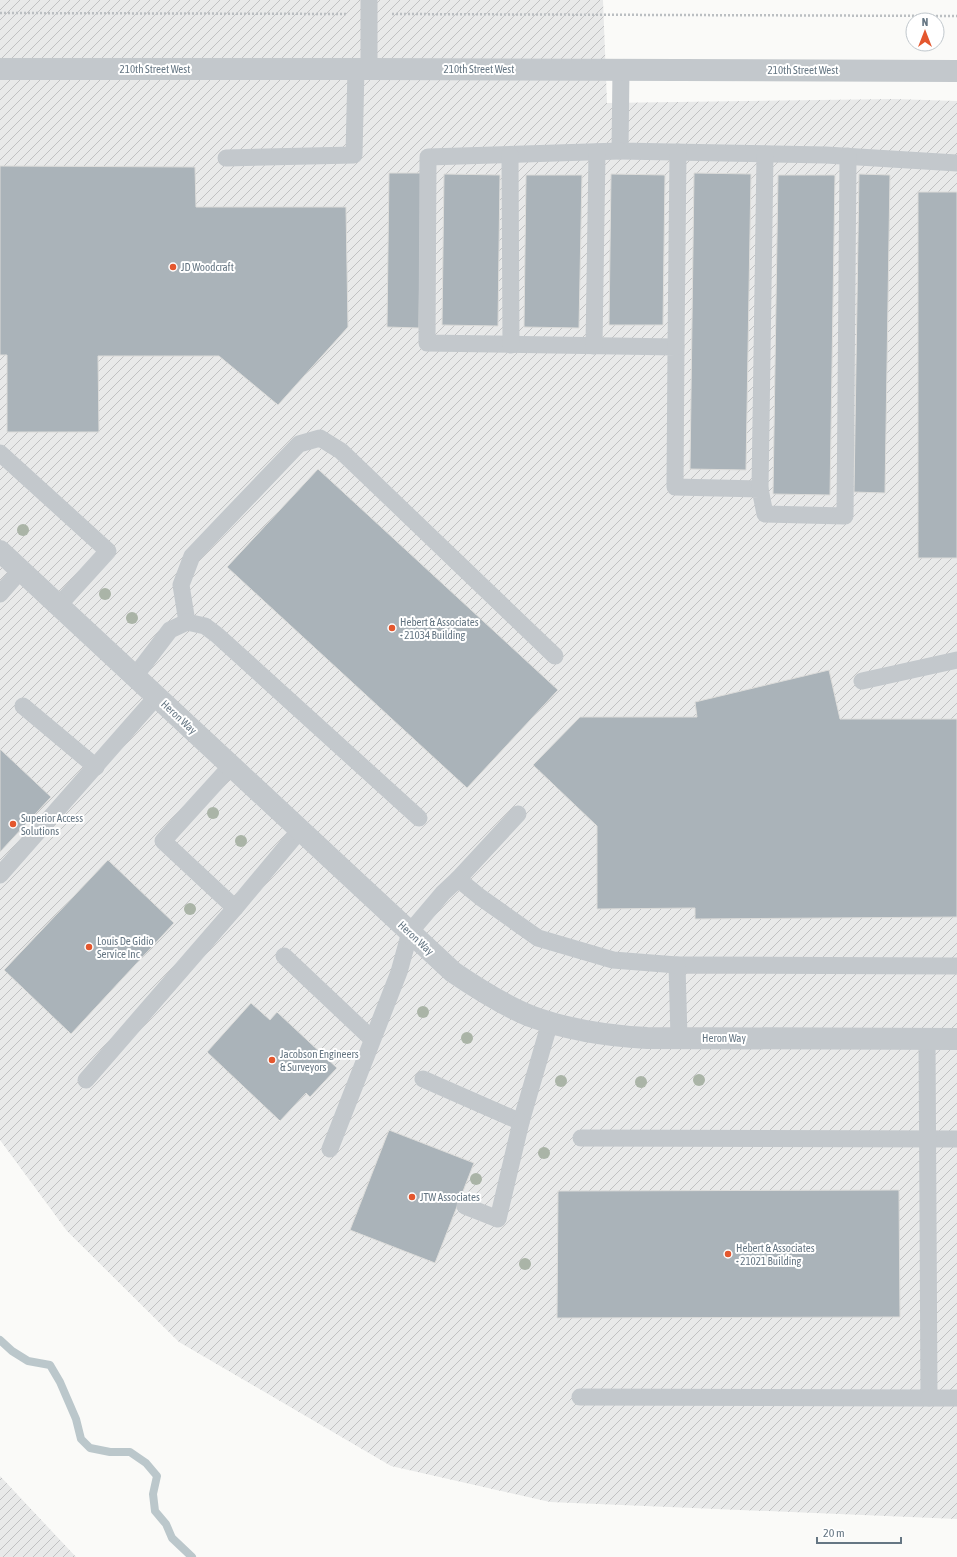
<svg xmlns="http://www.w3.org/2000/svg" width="957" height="1557" viewBox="0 0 957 1557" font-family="'Asap Condensed',sans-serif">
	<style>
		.industrial { fill: url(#industrial-furrows) }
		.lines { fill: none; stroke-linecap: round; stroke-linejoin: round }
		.stream { stroke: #bbc7cb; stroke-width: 8 }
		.building { fill: #aab3b9; stroke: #dcdcda }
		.path { stroke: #bbbfc2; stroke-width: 2.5; stroke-dasharray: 2 2; stroke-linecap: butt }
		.service { stroke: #c3c8cc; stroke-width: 17 }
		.minor { stroke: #c3c8cc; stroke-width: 22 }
		.tertiary { stroke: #c3c8cc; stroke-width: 22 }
		.tree { fill: #aab4a7 }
		.poi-dot { fill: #e4572e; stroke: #fff; stroke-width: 1.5 }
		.labels { text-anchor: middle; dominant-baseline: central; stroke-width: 4; stroke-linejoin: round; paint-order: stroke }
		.street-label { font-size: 11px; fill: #657683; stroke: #fff }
		.poi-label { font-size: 11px; fill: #657683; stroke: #fff; text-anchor: start }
	</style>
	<defs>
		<pattern id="industrial-furrows" width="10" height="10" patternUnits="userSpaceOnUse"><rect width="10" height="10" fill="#e8e9e9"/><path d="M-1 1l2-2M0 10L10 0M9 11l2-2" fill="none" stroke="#c0c1c2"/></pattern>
	</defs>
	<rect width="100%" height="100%" fill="#fafaf8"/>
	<g class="industrial">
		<polygon points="0,0 603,0 607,103 894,99 957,101 957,1519 550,1502 391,1466 179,1342 67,1231 0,1140"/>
		<polygon points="0,1476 76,1557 0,1557"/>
	</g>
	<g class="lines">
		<polyline class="stream" points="0,1340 12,1351 28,1361 50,1365 60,1382 76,1419 81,1439 90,1448 110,1452 130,1452 146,1463 157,1476 153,1494 155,1511 166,1524 172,1538 192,1557"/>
	</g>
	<g class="building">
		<polygon points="0,166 195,167 196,207 346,207 348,327 278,405 219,356 98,356 99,432 7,432 7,355 0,355"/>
		<polygon points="389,173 421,173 419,328 387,327"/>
		<polygon points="694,173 751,174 746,470 690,469"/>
		<polygon points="444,174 500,175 498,326 442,325"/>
		<polygon points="611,174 665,175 663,325 609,325"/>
		<polygon points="859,174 890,175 885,493 854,492"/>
		<polygon points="526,175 582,175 579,328 524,327"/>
		<polygon points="778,175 835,175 830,495 773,494"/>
		<rect x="918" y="192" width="39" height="366"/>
		<polygon points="318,469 558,690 467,788 227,567"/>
		<polygon points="829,670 840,719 957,719 957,917 695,919 695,908 597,909 597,826 533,765 580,717 697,717 695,702"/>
		<polygon points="0,749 51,797 0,852"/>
		<polygon points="108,860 174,923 71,1034 4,970"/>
		<polygon points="251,1003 270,1020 277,1012 337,1068 310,1097 306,1093 280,1121 207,1052"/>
		<polygon points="389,1130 474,1163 435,1263 350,1230"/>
		<polygon points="899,1190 900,1317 557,1318 558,1191"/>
	</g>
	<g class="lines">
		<g class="path">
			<polyline points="0,13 347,14"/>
			<polyline points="392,14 957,16"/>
		</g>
		<g class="service">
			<polyline points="369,0 369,69"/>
			<polyline points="621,69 620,151 826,155 957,163"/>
			<polyline points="620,151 428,157 427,343 676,347 675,487 760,489 765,514 845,516 848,156"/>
			<polyline points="510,155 511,345"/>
			<polyline points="226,158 354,155 356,69"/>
			<polyline points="594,346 597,152"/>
			<polyline points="676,347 678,152"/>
			<polyline points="0,453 108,551 59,605"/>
			<polyline points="760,489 765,154"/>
			<polyline points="0,594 21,570"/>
			<polyline points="187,622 181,585 192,556 299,444 320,438 341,451 555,656"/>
			<polyline points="135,676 170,630 187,622 205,626 217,635 419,818"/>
			<polyline points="862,681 957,660"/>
			<polyline points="23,706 96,767"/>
			<polyline points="231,766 163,841 235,908 300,830"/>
			<polyline points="0,875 157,696"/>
			<polyline points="458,879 518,814"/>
			<polyline points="284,956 372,1039"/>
			<polyline points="679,1038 677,965 957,966"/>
			<polyline points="423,1079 521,1122 550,1022"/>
			<polyline points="86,1080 235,908"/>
			<polyline points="581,1138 957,1139"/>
			<polyline points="330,1149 399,972 410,932 443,893 458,879 480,897 538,938 613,960 677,965"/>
			<polyline points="465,1206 498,1219 521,1122"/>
			<polyline points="580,1397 929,1398 927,1039"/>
			<polyline points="929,1398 957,1398"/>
		</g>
		<path class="minor" d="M0 551 453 972C478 989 503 1005 530 1016 568 1030 607 1036 647 1038L957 1039"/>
		<polyline class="tertiary" points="0,69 369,69 957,71"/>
	</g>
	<g class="tree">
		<circle cx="23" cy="530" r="6"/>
		<circle cx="105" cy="594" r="6"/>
		<circle cx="132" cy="618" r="6"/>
		<circle cx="213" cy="813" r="6"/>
		<circle cx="241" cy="841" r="6"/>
		<circle cx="190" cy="909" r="6"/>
		<circle cx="423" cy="1012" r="6"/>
		<circle cx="467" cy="1038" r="6"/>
		<circle cx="699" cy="1080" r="6"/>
		<circle cx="561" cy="1081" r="6"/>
		<circle cx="641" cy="1082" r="6"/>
		<circle cx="544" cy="1153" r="6"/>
		<circle cx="476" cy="1179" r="6"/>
		<circle cx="525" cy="1264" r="6"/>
	</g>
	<g class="poi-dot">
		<circle cx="173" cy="267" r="4"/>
		<circle cx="392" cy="628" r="4"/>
		<circle cx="13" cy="824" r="4"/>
		<circle cx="89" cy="947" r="4"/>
		<circle cx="272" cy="1060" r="4"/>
		<circle cx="412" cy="1197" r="4"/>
		<circle cx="728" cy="1254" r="4"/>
	</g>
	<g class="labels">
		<g class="street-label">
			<text x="155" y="69">210th Street West</text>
			<text x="479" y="69">210th Street West</text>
			<text x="803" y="70">210th Street West</text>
			<text transform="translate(179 717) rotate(43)">Heron Way</text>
			<text transform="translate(416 938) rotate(43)">Heron Way</text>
			<text x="724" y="1038">Heron Way</text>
		</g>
		<g class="poi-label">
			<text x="181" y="267">JD Woodcraft</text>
			<text x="400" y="622">Hebert &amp; Associates<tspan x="400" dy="13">- 21034 Building</tspan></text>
			<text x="21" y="818">Superior Access<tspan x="21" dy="13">Solutions</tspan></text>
			<text x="97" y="941">Louis De Gidio<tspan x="97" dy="13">Service Inc</tspan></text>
			<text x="280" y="1054">Jacobson Engineers<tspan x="280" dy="13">&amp; Surveyors</tspan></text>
			<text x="420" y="1197">JTW Associates</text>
			<text x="736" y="1248">Hebert &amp; Associates<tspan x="736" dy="13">- 21021 Building</tspan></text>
		</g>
	</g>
	<g transform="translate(925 32)"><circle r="19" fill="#ffffff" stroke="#c1c8cd"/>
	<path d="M0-3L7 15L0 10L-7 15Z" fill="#e4572e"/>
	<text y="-6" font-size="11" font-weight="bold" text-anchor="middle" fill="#657683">N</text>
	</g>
	<path d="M817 1537v6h84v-6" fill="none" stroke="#657683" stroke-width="2"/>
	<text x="823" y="1537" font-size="12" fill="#657683" stroke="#ffffff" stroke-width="3" paint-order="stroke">20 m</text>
</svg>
